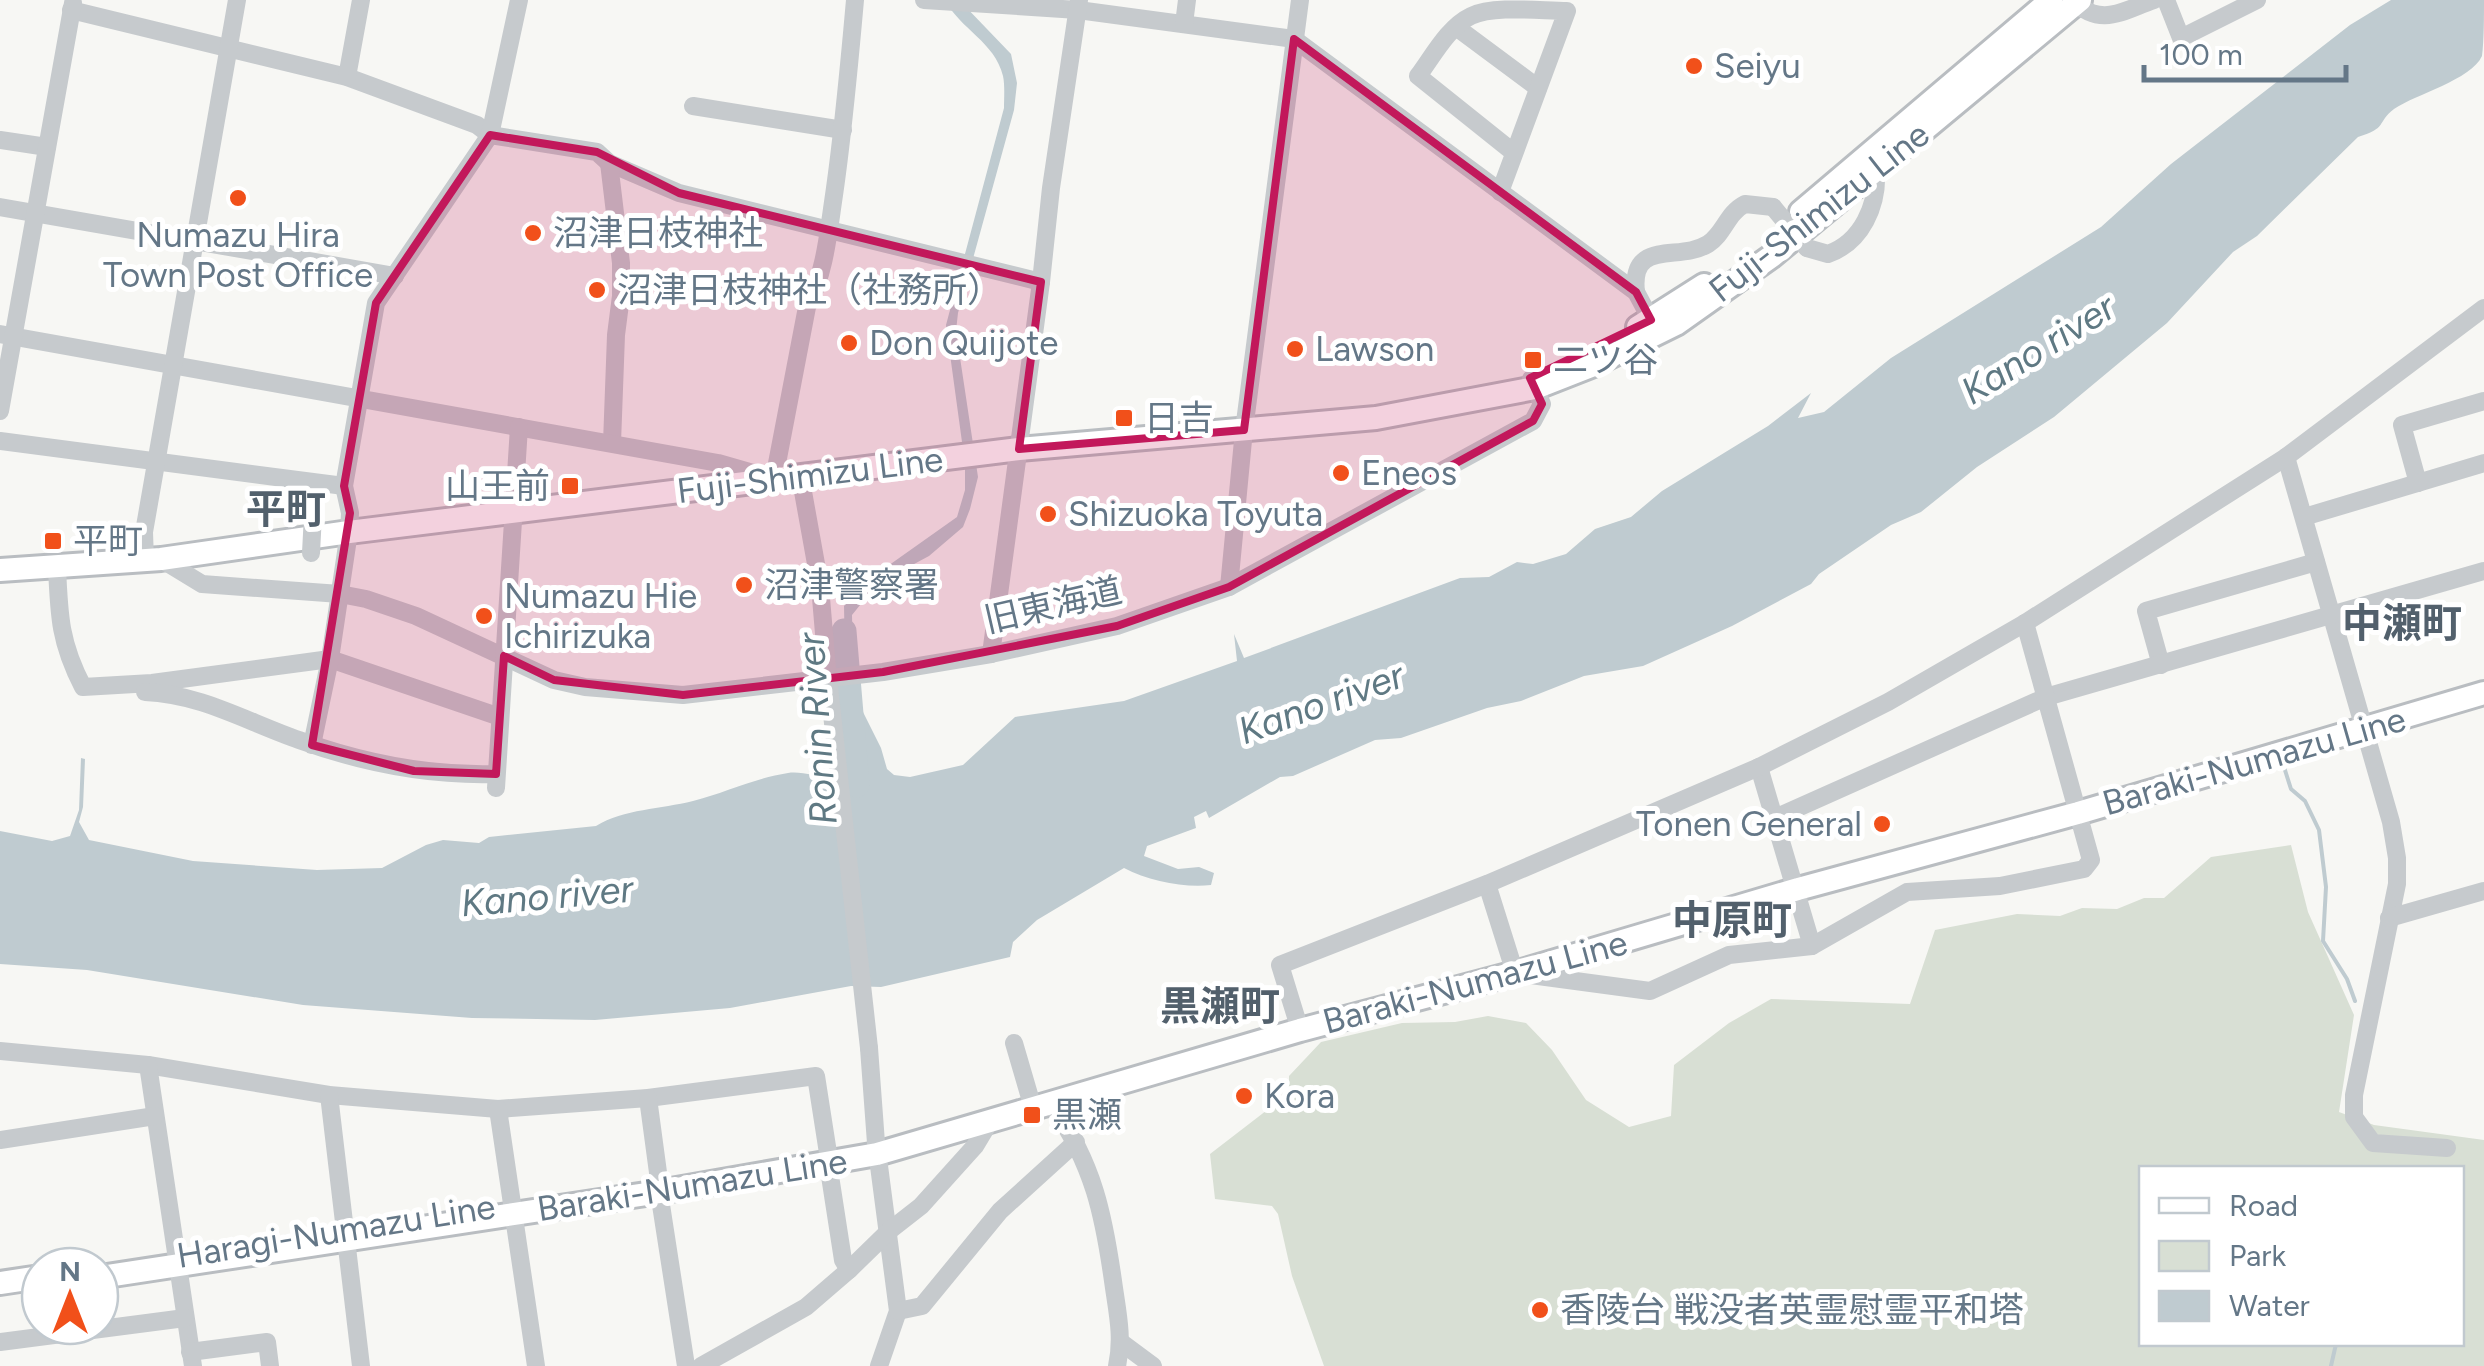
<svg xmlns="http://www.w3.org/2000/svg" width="2484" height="1366" viewBox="0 0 2484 1366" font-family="Figtree,'Noto Sans JP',sans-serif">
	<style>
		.green { fill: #d8dfd4; fill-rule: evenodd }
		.water { fill: #bfcbd0 }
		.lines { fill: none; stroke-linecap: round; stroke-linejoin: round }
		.stream { stroke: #bfcbd0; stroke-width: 4 }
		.river { stroke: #bfcbd0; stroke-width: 25 }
		.major-casing { stroke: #b9bdc1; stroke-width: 28 }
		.minor { stroke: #c6cacd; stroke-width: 18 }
		.major { stroke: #fff; stroke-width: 22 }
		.minor-bridge { stroke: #c6cacd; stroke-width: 18 }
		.marked { fill: #c2185b; fill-opacity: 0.2; stroke: #c2185b; stroke-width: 8; stroke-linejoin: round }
		.poi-dot { fill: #f1501a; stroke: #fff; stroke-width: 4 }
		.labels { text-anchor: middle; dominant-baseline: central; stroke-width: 10; stroke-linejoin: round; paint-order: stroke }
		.poi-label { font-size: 35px; fill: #647787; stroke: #fff; text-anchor: start }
		.street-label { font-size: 35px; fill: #647787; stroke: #fff }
		.water-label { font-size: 38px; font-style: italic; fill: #5f7983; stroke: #fff }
		.quarter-label { font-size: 40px; font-weight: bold; fill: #52606c; stroke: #fff }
	</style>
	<rect width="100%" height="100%" fill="#f7f7f4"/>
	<path class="green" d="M2291 845 2308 912 2354 1015 2339 1112 2374 1125 2484 1140V1366H1324L1292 1276 1278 1214 1272 1206 1215 1199 1210 1154 1289 1093V1076L1321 1042 1402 1023 1455 1022 1488 1016 1526 1023 1552 1050 1586 1100 1629 1127 1671 1116 1674 1065 1729 1023 1771 999 1910 1004 1935 930 2017 914 2060 916 2082 908 2117 909 2144 898H2164L2211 857ZM2142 1168H2462V1344H2142Z"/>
	<g class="water">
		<path d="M945 0 962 3 1011 54 1017 83 1014 110 958 313 956 331 978 477 970 509 963 527 929 556 877 584 852 615 853 659 845 661 844 606 861 585 957 517 965 490V464L946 325 1004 108C1004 98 1005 85 1003 76 995 42 960 29 945 0Z"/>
		<path d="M2391 0H2484C2484 16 2484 41 2482 56 2471 80 2416 94 2394 109 2376 123 2388 128 2358 137L2257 236 2233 252 2167 323 2054 417 1977 467 1921 512 1891 525 1819 574 1811 584 1732 626 1643 666 1584 676 1521 701 1487 708 1401 738 1375 740 1293 776 1280 777 1209 818 1206 811 1194 817 1196 828 1147 846 1144 856 1178 869 1199 867 1214 873 1211 885C1184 888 1149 881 1124 868L1037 920 1013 942 1010 957 881 987 851 986 730 1008 595 1020 472 1018 303 1005 87 970 0 964V831L52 841 70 836 79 810 81 758 85 759 83 807 79 822 89 840 193 861 317 870 382 868 426 845 443 840 479 843 489 837 596 826C624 809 661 809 693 801 725 793 755 778 788 773 807 770 833 784 847 772 862 759 855 729 854 713L862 710 881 748 887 769 894 775 910 777 963 765 1015 717 1124 701 1237 661 1234 634 1244 658 1460 578 1489 577 1517 562 1533 564 1566 554 1595 529 1631 517 1662 491 1768 426 1811 393 1798 418 1824 412 1891 358 2101 227 2171 164 2350 25Z"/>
	</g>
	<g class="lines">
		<g class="stream">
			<polyline points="2284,767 2291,789 2305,801 2319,830 2326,887 2323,941 2347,979 2355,1001"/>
			<polyline points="2331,1366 2336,1344"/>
		</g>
		<polyline class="river" points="844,631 857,785"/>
		<g class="major-casing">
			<g id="major">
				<polyline points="1801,212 2051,0"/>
				<polyline points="1638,327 1704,285"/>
				<polyline points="0,570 161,559 349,532 1019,449 1376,418 1535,388 1591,366 1676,324 1772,256 2080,0"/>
				<polyline points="100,1277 659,1192 877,1154 1300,1030 1515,973 1798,889 2078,813 2484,693"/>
				<polyline points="0,1283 40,1277"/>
			</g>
		</g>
		<g class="minor">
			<polyline points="924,0 1078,10 1294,39 1636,292 1651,320"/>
			<path d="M2072 0C2101 28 2122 11 2154 0"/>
			<polyline points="2166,0 2181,38 2257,0"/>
			<polyline points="71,10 347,77 477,125 490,135 597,152 609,163 679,193 1041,282"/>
			<polyline points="1184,24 1187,0"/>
			<polyline points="1456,27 1538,88"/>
			<polyline points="347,77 361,0"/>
			<polyline points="693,106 843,130"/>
			<polyline points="0,140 47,147"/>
			<polyline points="609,163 621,263 621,296 616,335 612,443"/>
			<path d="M1500 192 1567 11C1541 11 1494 5 1471 16 1448 27 1433 56 1418 76L1513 152"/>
			<polyline points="0,207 395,276"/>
			<path d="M1807 248 1828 254C1862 242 1878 205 1876 171"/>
			<path d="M1636 292C1630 238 1679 262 1708 244 1724 234 1727 213 1745 204L1773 207"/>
			<path d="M0 334 718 463 774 479 807 307C824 276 828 236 833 202 843 135 849 68 855 0"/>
			<polyline points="0,411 73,3"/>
			<polyline points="0,441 344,486"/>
			<polyline points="2286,457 2391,822 2397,858 2397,884 2354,1095 2354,1117 2373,1143 2447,1148"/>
			<polyline points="800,475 820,586 827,669"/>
			<polyline points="2418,483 2402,425 2484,401"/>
			<polyline points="2304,517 2484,463"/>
			<polyline points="161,559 202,584 340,594 366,599 416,616 554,680 585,687 683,695 883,672 991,654 1117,626 1229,587 1533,421 1542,404 1531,379"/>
			<polyline points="145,560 144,532 237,0"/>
			<path d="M57 567C59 616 60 643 83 687L152 683 330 659 500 717"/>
			<polyline points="1229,587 1244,430 1300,0"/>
			<polyline points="991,654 1041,282 1051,188 1079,0"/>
			<polyline points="2161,665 2146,611 2316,562"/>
			<path d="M145 692C201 694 247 722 299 740 363 763 428 776 496 774"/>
			<polyline points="312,745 330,659 349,532 350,513 344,486 376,303 490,135 519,0"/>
			<polyline points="1759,767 1812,946"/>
			<polyline points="496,788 519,427"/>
			<polyline points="1775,818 2046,697 2484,571"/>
			<polyline points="1487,884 1515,973 1650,991 1729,955 1812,946 1907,892 2000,886 2084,869 2091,860 2025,623"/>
			<polyline points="2389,918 2484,891"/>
			<polyline points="1300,1030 1280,965 1487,884 1759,767 1888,702 2025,623 2286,457 2484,308"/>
			<polyline points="1014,1043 1033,1108"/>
			<polyline points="869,1048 876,1143 898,1311 879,1366"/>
			<polyline points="0,1051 148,1065 329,1095 498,1109 648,1098 816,1076 828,1153"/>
			<polyline points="148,1065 193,1366"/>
			<polyline points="329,1095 361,1366"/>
			<polyline points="648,1098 659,1180"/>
			<path d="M1051 1103C1094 1165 1104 1215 1114 1288 1118 1315 1123 1339 1117 1366"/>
			<polyline points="498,1109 536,1366"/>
			<polyline points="0,1140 155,1116"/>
			<polyline points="828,1163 843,1260 849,1270"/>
			<polyline points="659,1192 686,1366"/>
			<polyline points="898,1311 922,1306 1000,1211 1076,1142"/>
			<polyline points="0,1342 185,1318"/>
			<polyline points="1122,1343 1153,1366"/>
			<polyline points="190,1352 267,1342 270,1366"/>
			<polyline points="701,1366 806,1307 849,1270 889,1231 921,1206 975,1146 990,1121"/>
		</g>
		<use href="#major" class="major"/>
		<g class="minor-bridge">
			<polyline points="1773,207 1807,248"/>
			<polyline points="311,553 313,514"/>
			<polyline points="827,669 869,1048"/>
		</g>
	</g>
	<path class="marked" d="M1294 39 1636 292 1651 320 1530 378 1542 404 1533 421 1229 587 1117 626 883 672 683 695 554 680 504 656 496 774 414 771 312 745 350 513 344 486 376 303 490 135 597 152 679 193 1041 282 1019 449 1244 430Z"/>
	<g class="poi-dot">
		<circle cx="1694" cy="66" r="10"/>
		<circle cx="238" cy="198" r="10"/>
		<circle cx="533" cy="233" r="10"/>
		<circle cx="597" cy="290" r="10"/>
		<circle cx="849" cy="343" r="10"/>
		<circle cx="1295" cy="349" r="10"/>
		<rect x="1523" y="350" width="20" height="20" rx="5"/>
		<rect x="1114" y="408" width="20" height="20" rx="5"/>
		<circle cx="1341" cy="473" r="10"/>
		<rect x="560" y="476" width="20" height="20" rx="5"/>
		<circle cx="1048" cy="514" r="10"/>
		<rect x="43" y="531" width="20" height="20" rx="5"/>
		<circle cx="744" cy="585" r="10"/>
		<circle cx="484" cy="616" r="10"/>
		<circle cx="1882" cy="824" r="10"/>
		<circle cx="1244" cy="1096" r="10"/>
		<rect x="1022" y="1105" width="20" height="20" rx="5"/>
		<circle cx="1540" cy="1310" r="10"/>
	</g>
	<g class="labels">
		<g class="poi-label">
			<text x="1714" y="66">Seiyu</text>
			<text x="553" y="233">沼津日枝神社</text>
			<text x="238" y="235" text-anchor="middle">Numazu Hira<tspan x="238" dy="40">Town Post Office</tspan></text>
			<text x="617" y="290">沼津日枝神社（社務所）</text>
			<text x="869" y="343">Don Quijote</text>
			<text x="1315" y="349">Lawson</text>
			<text x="1553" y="360">二ツ谷</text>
			<text x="1144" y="418">日吉</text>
			<text x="1361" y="473">Eneos</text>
			<text x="550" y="486" text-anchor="end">山王前</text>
			<text x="1068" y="514">Shizuoka Toyuta</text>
			<text x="73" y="541">平町</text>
			<text x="764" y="585">沼津警察署</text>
			<text x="504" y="596">Numazu Hie<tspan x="504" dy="40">Ichirizuka</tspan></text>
			<text x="1862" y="824" text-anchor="end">Tonen General</text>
			<text x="1264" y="1096">Kora</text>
			<text x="1052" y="1115">黒瀬</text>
			<text x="1560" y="1310">香陵台 戦没者英霊慰霊平和塔</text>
		</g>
		<g class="street-label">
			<text transform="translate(1819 212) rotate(-38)">Fuji-Shimizu Line</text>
			<text transform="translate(810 475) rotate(-7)">Fuji-Shimizu Line</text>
			<text transform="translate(1053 605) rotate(-13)">旧東海道</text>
			<text transform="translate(2254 761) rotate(-16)">Baraki-Numazu Line</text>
			<text transform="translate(1475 982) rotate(-15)">Baraki-Numazu Line</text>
			<text transform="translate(692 1185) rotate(-9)">Baraki-Numazu Line</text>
			<text transform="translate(336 1231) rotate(-9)">Haragi-Numazu Line</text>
		</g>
		<g class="water-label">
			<text transform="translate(2038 349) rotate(-32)">Kano river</text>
			<text transform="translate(1321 703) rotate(-20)">Kano river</text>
			<text transform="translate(817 729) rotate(-94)">Ronin River</text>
			<text transform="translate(547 896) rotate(-5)">Kano river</text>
		</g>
		<g class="quarter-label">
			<text x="286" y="509">平町</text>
			<text x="2402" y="623">中瀬町</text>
			<text x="1732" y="920">中原町</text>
			<text x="1220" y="1006">黒瀬町</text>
		</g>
	</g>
	<rect x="2139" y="1166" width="325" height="180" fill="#ffffff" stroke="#c1c9cf" stroke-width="2.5"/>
	<rect x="2159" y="1198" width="50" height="15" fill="#ffffff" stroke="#c1c9cf" stroke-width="2.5"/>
	<text x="2229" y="1216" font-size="30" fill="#647787">Road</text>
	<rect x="2159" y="1241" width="50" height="30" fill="#d8dfd4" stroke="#c1c9cf" stroke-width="2.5"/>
	<text x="2229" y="1266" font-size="30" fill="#647787">Park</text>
	<rect x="2159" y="1291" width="50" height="30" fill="#bfcbd0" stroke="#c1c9cf" stroke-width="2.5"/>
	<text x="2229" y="1316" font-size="30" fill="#647787">Water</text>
	<g transform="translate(70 1296)"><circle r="48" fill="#ffffff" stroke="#c1c9cf" stroke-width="2.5"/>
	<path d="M0-8L18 38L0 25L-18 38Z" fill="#f1501a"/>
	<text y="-15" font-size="28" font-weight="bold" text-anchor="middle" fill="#647787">N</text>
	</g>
	<path d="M2144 65v15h202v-15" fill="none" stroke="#647787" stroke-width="5"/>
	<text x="2159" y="65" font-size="30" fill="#647787" stroke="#ffffff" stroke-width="8" paint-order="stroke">100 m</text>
</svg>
